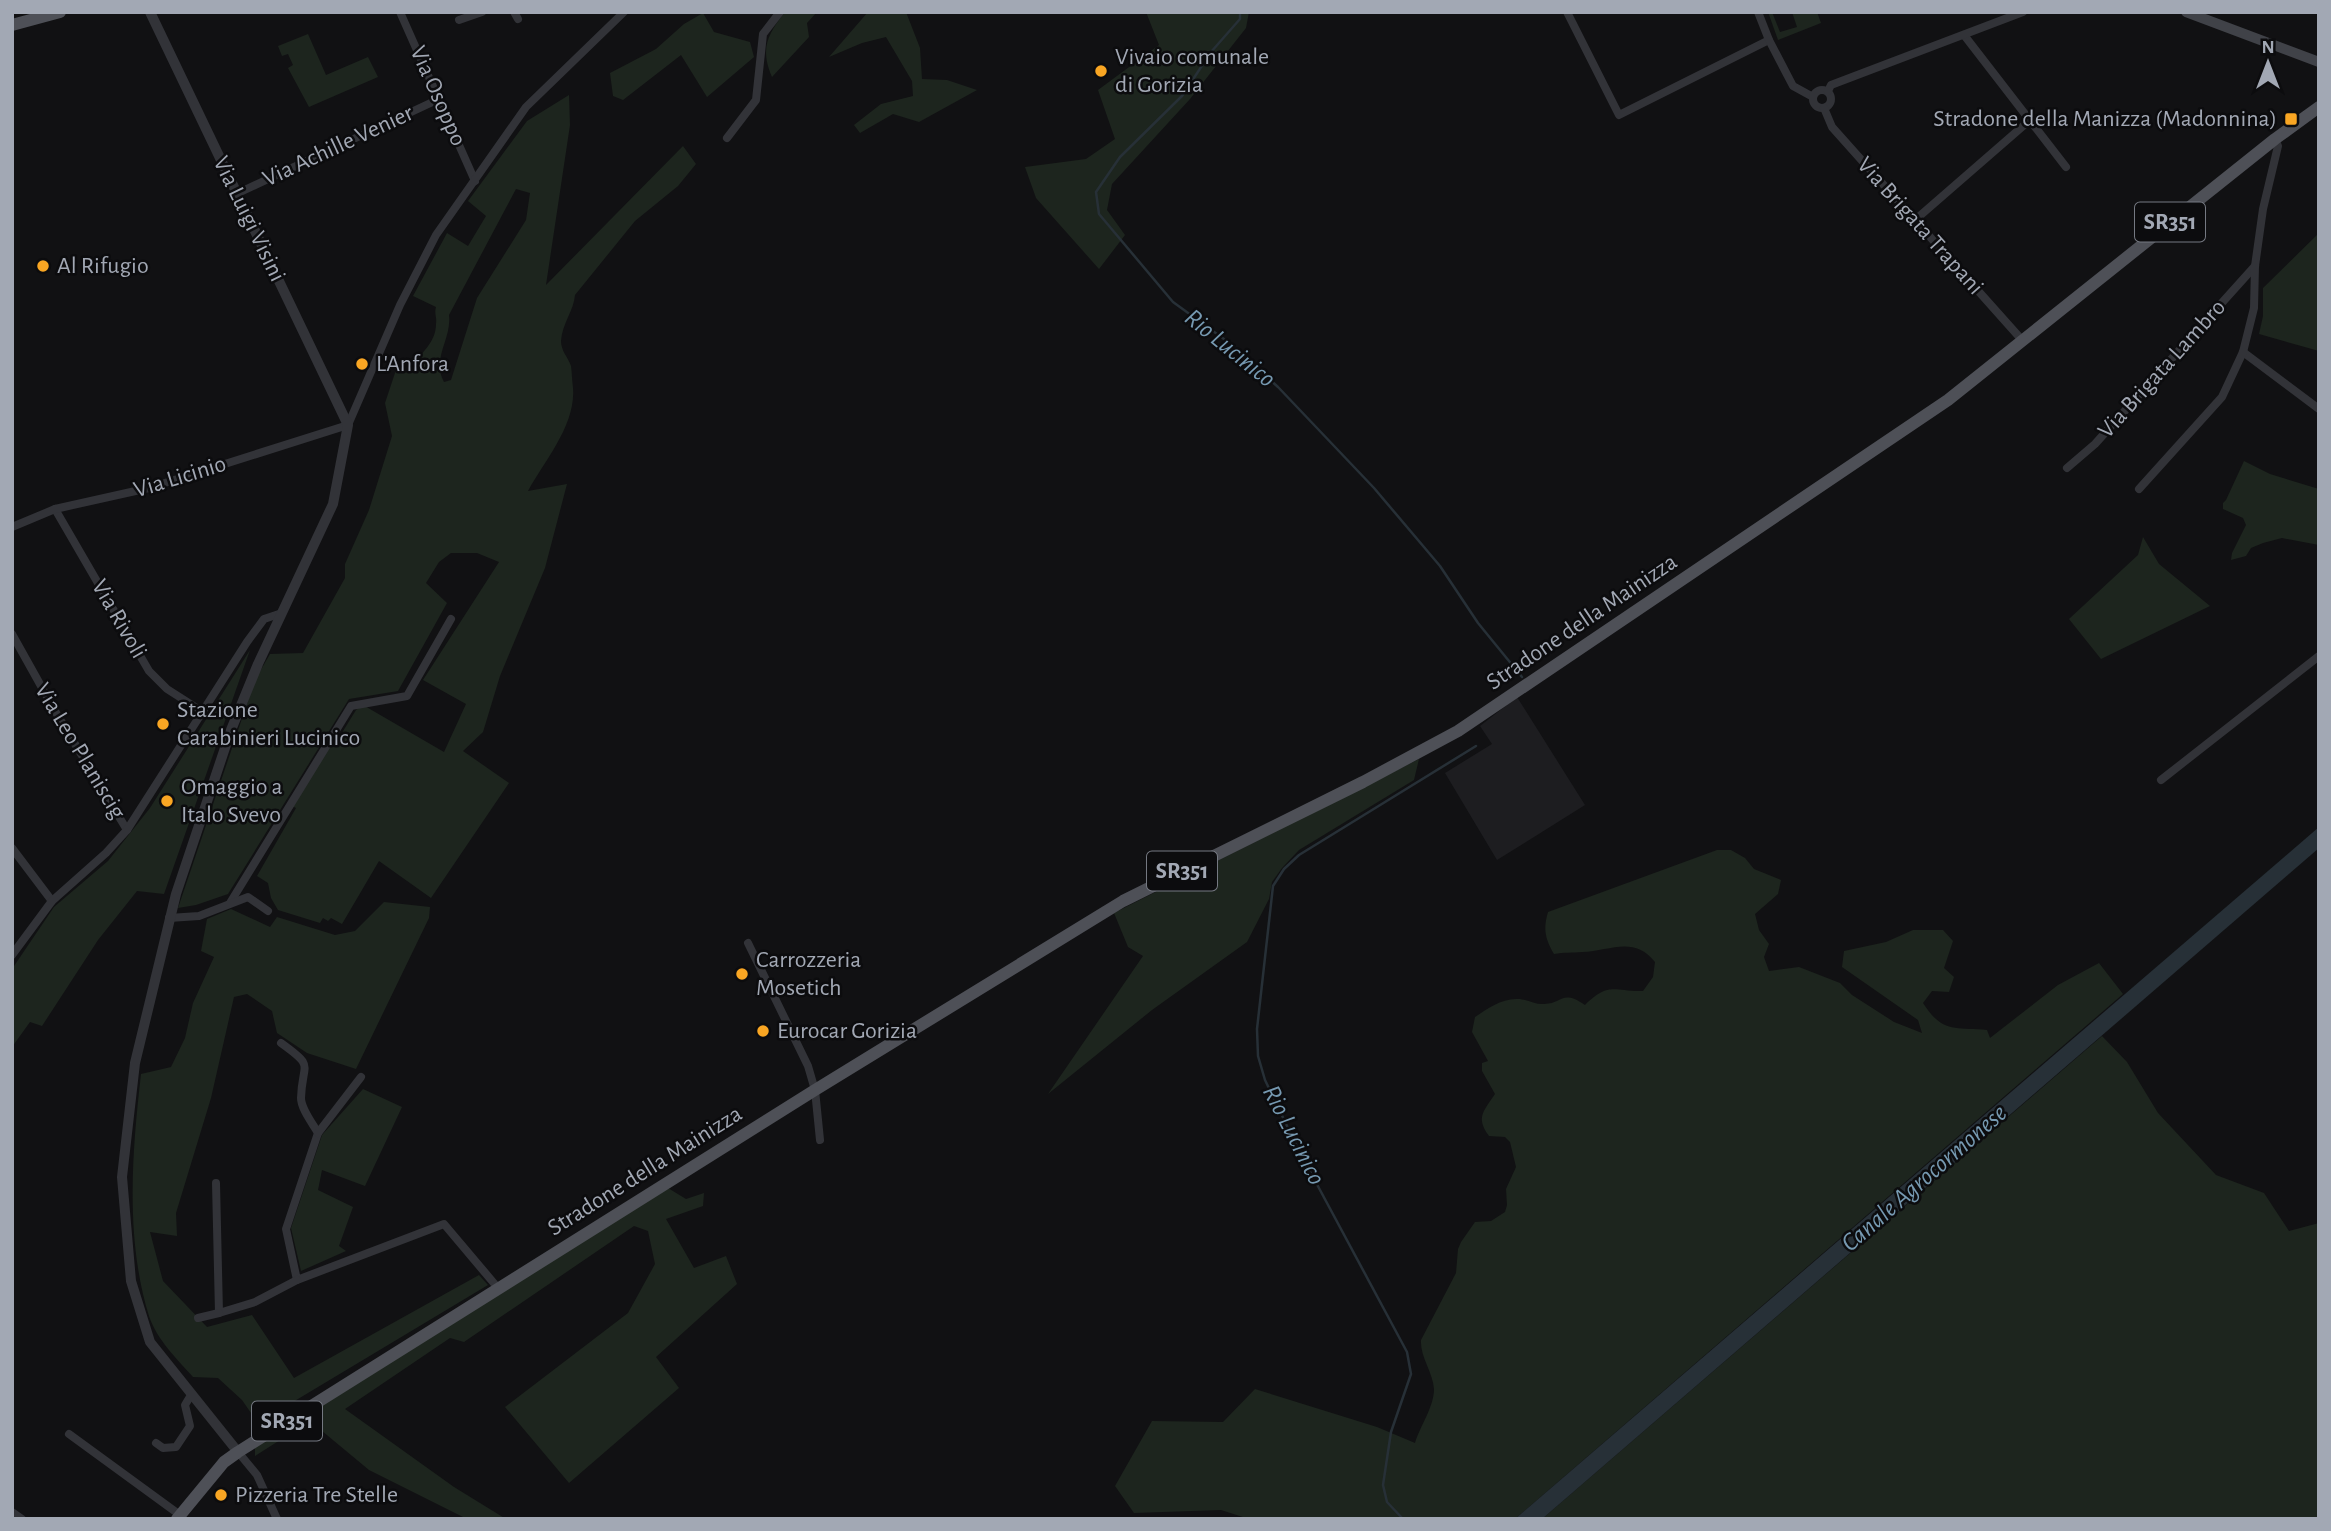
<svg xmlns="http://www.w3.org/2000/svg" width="2331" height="1531" viewBox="0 0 2331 1531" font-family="'Alegreya Sans',sans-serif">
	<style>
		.built { fill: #1d1d20 }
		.green { fill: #1d251e; fill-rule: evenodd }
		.water { fill: #273037 }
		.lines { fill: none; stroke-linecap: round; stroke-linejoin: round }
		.stream { stroke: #273037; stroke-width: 2.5 }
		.minor { stroke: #323338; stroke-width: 8 }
		.tertiary { stroke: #323338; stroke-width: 10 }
		.secondary { stroke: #404248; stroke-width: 10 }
		.primary { stroke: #4e5057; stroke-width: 12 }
		.poi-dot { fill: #f9a623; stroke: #0c0c0e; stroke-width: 2.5 }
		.labels { text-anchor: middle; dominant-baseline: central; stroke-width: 5; stroke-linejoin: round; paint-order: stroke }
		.shield { fill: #0c0c0e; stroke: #757982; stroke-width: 2 }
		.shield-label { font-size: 23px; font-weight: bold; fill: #a2a8b4 }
		.poi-label { font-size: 24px; fill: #a2a8b4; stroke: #0c0c0e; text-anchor: start }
		.street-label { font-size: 24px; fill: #a2a8b4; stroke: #0c0c0e }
		.water-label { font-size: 26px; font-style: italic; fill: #7699b1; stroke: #0c0c0e }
	</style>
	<rect width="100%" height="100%" fill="#111113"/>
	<polygon class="built" points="1517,697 1585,805 1497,860 1445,773 1492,744 1480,726"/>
	<g class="green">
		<path d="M785 12H817L807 23 809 37 772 77C760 49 767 35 785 12Z"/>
		<polygon points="868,12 906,12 920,48 922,79 947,80 977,90 919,122 893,114 860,133 854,125 881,104 913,96 912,81 886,37 862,43 829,57"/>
		<polygon points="1146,12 1249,12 1246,28 1190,99 1112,184 1107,210 1125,235 1099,269 1036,198 1025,167 1086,159 1115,139 1098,90 1159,45"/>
		<polygon points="1768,12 1772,12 1780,32 1797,27 1792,12 1817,12 1821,23 1778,40"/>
		<polygon points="703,13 714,32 750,42 754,57 707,97 681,55 623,100 613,96 610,73 656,49 684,24"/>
		<polygon points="308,34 326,75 368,57 378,77 309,107 288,68 293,65 288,54 282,56 278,46"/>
		<path d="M569 95 570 125 546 285 683 146 696 164 678 186 635 221 575 295C574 310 562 324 561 341 561 351 568 357 571 366 572 373 572 381 573 388 576 425 545 460 528 491L567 484 545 568 500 676 483 732 463 751 509 783 431 898 379 861 342 924 331 918 328 921 323 918 320 923 278 910 271 898 268 883 257 876 296 808 292 806 336 734 340 736 356 710 363 705 444 752 466 704 423 680 499 562 477 553H451L439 562 426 583 447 603 398 691 349 699 228 894 196 905 178 908 255 680 270 654 303 653 345 578V564L369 510 392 436 385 403 397 367 408 368C420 355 436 343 436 324 437 317 434 314 436 307L413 296 447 233 468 246 486 216 468 201 527 121ZM516 189 530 193 526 220 477 298 451 380 444 382C431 359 452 339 449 315Z"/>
		<polygon points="2319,233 2319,351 2259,334 2263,316 2263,288"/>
		<polygon points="2244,461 2270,474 2319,489 2319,545 2282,538 2263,543 2251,548 2246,556 2231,560 2232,553 2246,525 2243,518 2223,509 2223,503 2226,500"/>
		<polygon points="2143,537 2159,564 2210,606 2101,659 2069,619 2138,555"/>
		<polygon points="250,650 164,894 137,891 98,940 42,1026 30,1022 12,1047 12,969 54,907 108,861 150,808"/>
		<polygon points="1419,759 1414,780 1299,850 1282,868 1272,882 1269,899 1247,942 1152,1010 1048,1094 1143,956 1128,947 1114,913"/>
		<path d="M1717 850H1731L1745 858 1754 869 1781 880 1778 894 1755 914 1759 930 1769 944 1764 957 1769 971 1799 967 1840 983 1852 995 1894 1022 1922 1033 1918 1020 1842 967 1844 951 1886 942 1913 930H1943L1953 941 1944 968 1954 977 1949 992 1932 991 1923 1003C1942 1033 1954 1027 1987 1030L1990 1038 2058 985 2099 963 2123 994 1515 1519H1249L1221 1510 1134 1513 1115 1486 1152 1421 1223 1422 1255 1389 1377 1427 1415 1443C1420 1426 1434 1407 1434 1389 1433 1372 1420 1357 1421 1340L1456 1273 1458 1249 1461 1242 1475 1222 1491 1221 1505 1212 1507 1205 1506 1189 1516 1167 1510 1142 1505 1137 1489 1136C1475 1117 1484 1111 1495 1094L1482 1071V1063L1488 1061 1472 1032 1475 1017C1487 1009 1501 999 1516 999 1525 998 1535 1005 1544 1004 1563 1004 1561 989 1585 1005 1610 981 1613 992 1643 991L1653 977 1655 962C1634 935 1610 951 1582 952 1572 953 1564 952 1554 954 1545 939 1543 929 1548 912Z"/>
		<path d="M384 902 430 907 429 918 356 1069 307 1053 277 1033 272 1011 247 994 234 997 211 1098 176 1213 177 1236 150 1232 163 1281 207 1327 252 1315 294 1378 479 1275 488 1285 258 1423 242 1400 218 1378 193 1377C177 1359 157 1340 149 1316 125 1239 132 1152 141 1074L171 1067 185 1038 193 1003 214 957 201 951 207 919 231 909 270 927 277 917 335 935 355 931Z"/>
		<polygon points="2102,1036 2127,1062 2158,1113 2216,1175 2264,1193 2289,1231 2319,1223 2319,1519 1542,1519"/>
		<polygon points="363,1089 402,1107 365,1186 322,1170 318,1190 353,1207 339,1246 346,1251 301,1271 291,1228 322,1135"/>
		<polygon points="668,1188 686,1199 704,1193 703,1206 666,1219 694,1268 726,1256 737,1284 656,1357 679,1388 569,1483 505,1407 628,1313 655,1264 648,1231 634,1226 464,1342 450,1338 345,1409 454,1487 506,1519 467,1519 369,1470 310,1421 255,1456 255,1446"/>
	</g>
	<polygon class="water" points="2319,827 2319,848 1542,1519 1515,1519"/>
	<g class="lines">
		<g class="stream">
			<polyline points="1240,12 1240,19 1211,52 1182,96 1120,157 1096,192 1099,214 1173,302 1228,342 1278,387 1374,488 1440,566 1478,623 1522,677"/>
			<polyline points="1403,1519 1387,1502 1383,1485 1391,1432 1411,1374 1407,1352 1298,1149 1265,1080 1258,1056 1257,1029 1273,886 1284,869 1299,855 1476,746"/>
		</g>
		<g class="minor">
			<polyline points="400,12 475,181"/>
			<polyline points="514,12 518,19"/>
			<polyline points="1567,12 1619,115 1769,40"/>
			<polyline points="1758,12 1769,40 1793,86 1813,97"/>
			<polyline points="459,20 482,12"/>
			<polyline points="1964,35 2066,167"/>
			<circle cx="1822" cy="99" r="9"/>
			<polyline points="1828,91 1831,85 2023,12"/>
			<polyline points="1824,108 1832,127 2022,340"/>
			<polyline points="727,138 756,100 763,34 780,12"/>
			<polyline points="236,194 439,99"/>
			<polyline points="1915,220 2030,120"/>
			<polyline points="2243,352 2319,409"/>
			<polyline points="2067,468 2095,444 2255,266"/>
			<polyline points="2139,489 2222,397 2243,352 2254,308 2255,266 2263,209 2278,146 2275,139"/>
			<polyline points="55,509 149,671 167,689 203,712"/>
			<polyline points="12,527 55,509 149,488 348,425 400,305 436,235 526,107 624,12"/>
			<polyline points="12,634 55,711 127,830"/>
			<polyline points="2161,780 2319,656"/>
			<polyline points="12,848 52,901"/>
			<polyline points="230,903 351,706 407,696 451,619"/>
			<polyline points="169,918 199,916 248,897 268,911"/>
			<polyline points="748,943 808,1066 815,1090 820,1140"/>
			<polyline points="12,955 52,901 106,853 127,830 247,642 264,619 282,613"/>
			<path d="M281 1043C316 1068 302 1062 301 1098 301 1109 313 1124 318 1133L286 1229 297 1280 444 1224 498 1288"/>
			<polyline points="318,1133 361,1077"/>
			<polyline points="216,1183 219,1313 255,1302 297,1280"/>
			<polyline points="198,1318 219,1313"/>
			<polyline points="69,1434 180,1515"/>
			<polyline points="156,1443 163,1448 176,1447 190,1426 185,1405 191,1395"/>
			<polyline points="238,1452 257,1475 277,1519"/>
			<polyline points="12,1512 22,1519"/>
		</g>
		<polyline class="tertiary" points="150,12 348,425 333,504 258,664 231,730 176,894 135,1063 122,1177 131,1281 150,1342 238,1452"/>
		<polyline class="secondary" points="2186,12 2319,62"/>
		<g class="primary">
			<polyline points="12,25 60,12"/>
			<polyline points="177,1519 224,1462 238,1452 815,1090 1123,901 1363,782 1458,731 1948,400 2275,139 2319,107"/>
		</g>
	</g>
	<g class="poi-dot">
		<circle cx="1101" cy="71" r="7"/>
		<rect x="2284" y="112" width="14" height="14" rx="3.5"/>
		<circle cx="43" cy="266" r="7"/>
		<circle cx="362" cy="364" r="7"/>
		<circle cx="163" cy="724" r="7"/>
		<circle cx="167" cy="801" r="7"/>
		<circle cx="742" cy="974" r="7"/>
		<circle cx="763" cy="1031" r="7"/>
		<circle cx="221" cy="1495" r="7"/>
	</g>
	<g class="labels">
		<g class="shield">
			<rect x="2135" y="202.5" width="70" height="39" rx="5"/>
			<rect x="1147" y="851.5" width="70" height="39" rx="5"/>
			<rect x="252" y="1401.5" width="70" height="39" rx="5"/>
		</g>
		<g class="shield-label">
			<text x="2170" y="222">SR351</text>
			<text x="1182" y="871">SR351</text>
			<text x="287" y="1421">SR351</text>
		</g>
		<g class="poi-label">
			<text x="1115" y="57">Vivaio comunale<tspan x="1115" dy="28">di Gorizia</tspan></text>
			<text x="2277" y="119" text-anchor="end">Stradone della Manizza (Madonnina)</text>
			<text x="57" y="266">Al Rifugio</text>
			<text x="376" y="364">L'Anfora</text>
			<text x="177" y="710">Stazione<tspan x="177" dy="28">Carabinieri Lucinico</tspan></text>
			<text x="181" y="787">Omaggio a<tspan x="181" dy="28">Italo Svevo</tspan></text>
			<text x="756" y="960">Carrozzeria<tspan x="756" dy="28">Mosetich</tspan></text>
			<text x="777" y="1031">Eurocar Gorizia</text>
			<text x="235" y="1495">Pizzeria Tre Stelle</text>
		</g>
		<g class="street-label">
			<text transform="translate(438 96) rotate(66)">Via Osoppo</text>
			<text transform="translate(338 146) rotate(-25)">Via Achille Venier</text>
			<text transform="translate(249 219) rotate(64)">Via Luigi Visini</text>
			<text transform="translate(1920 226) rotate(48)">Via Brigata Trapani</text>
			<text transform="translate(2162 369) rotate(-48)">Via Brigata Lambro</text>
			<text transform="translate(180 477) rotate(-17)">Via Licinio</text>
			<text transform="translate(119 619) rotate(60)">Via Rivoli</text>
			<text transform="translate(1582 622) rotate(-34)">Stradone della Mainizza</text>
			<text transform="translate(80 751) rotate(59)">Via Leo Planiscig</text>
			<text transform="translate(645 1171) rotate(-32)">Stradone della Mainizza</text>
		</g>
		<g class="water-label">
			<text transform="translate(1230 348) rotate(39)">Rio Lucinico</text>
			<text transform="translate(1294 1135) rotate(63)">Rio Lucinico</text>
			<text transform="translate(1924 1178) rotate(-41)">Canale Agrocormonese</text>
		</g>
	</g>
	<rect width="2331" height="1531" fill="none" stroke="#a2a8b4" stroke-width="28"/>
	<g transform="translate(2268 63)" stroke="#0c0c0e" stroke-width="5" paint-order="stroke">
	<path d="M0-5L12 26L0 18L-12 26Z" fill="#a2a8b4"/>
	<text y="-10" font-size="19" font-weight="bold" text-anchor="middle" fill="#a2a8b4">N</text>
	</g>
</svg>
